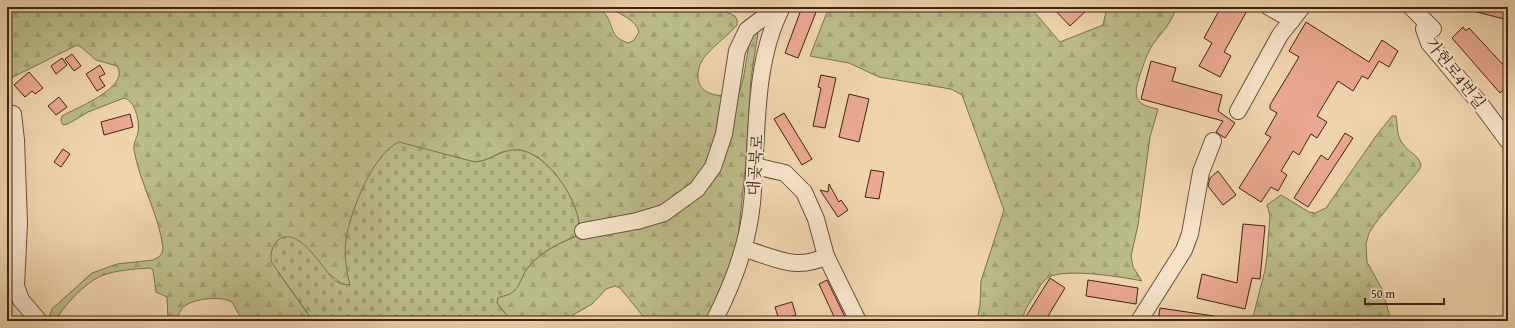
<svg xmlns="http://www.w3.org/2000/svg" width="1515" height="328" viewBox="0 0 1515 328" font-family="'Gentium Book Plus','Noto Serif KR',serif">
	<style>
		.forest { fill: url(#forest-firs); stroke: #7c704e }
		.cemetery { fill: url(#cemetery-stones); stroke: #7c704e }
		.building { fill: #e9a88f; stroke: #3f2415 }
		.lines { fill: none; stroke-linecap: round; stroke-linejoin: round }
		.minor-casing { stroke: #6b503b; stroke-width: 18 }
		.minor { stroke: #f5e3c9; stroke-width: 16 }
		.labels { text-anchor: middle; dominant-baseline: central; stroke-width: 4; stroke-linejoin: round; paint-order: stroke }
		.street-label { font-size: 16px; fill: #3f2415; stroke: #f5e3c9 }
	</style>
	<defs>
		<pattern id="forest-firs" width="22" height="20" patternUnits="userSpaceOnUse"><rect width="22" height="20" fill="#babc88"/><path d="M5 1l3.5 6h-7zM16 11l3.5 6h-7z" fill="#a1a174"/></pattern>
		<pattern id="cemetery-stones" width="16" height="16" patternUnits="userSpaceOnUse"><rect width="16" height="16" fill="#babc88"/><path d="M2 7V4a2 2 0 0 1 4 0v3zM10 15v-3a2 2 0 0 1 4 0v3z" fill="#a1a174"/></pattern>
	</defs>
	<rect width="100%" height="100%" fill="#efd4ac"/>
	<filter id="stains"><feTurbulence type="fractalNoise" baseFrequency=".005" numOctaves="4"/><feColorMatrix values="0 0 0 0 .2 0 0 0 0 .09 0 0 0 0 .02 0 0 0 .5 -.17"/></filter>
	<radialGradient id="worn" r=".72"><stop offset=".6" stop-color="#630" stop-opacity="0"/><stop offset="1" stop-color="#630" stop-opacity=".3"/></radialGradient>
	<g class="forest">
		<path d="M7 7H584C590 8 597 7 602 11 615 21 607 38 629 43L634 40 639 32C636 19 619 14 608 7H716L735 16 737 20V25C728 36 715 44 706 55 701 61 698 68 698 75 697 96 720 96 736 97 745 87 746 52 751 36L758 33 751 78 746 161 738 238 733 258 706 321H647L620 288 615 286 606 289 592 304 573 315 568 321H511L497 303V298C501 296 506 296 509 294 520 287 521 275 529 266 541 252 560 242 577 236L556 174 538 157 520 150 502 152 486 160 475 162 436 153 366 183C350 219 341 245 350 285L342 284 329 274 278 272 313 321H275L262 318H241L232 302C222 296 197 298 186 305 181 308 178 315 177 321H168L167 297 156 292 153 270 150 268C134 269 116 270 101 276 83 284 65 305 55 321H48L52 309 92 273 117 264 153 260 159 257 162 253 163 248C159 214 140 184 134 150 133 143 137 138 138 132 140 122 135 100 124 98L88 112 68 124 63 125 61 121 62 116C76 108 131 87 117 66L96 60 81 47 77 45 7 80Z"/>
		<path d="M829 7H1030L1060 42 1103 25 1107 7H1176C1172 25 1158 35 1150 49 1146 57 1143 66 1140 75 1133 96 1134 105 1158 109L1150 137 1138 225 1131 256 1133 267 1142 281C1123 277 1066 268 1049 277 1042 281 1038 290 1034 296 1029 304 1023 311 1023 321H977L980 305 981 281 1004 210 962 95 951 89 879 77 849 63 810 56Z"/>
		<polygon points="7,114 10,122 12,289 8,313"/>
		<path d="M1392 116H1396C1398 126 1396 136 1403 144 1409 153 1418 154 1421 165L1419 170 1377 221 1369 233 1366 244 1367 262 1382 289 1391 321H1252L1265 270 1267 256 1270 216 1267 205 1281 195 1309 212 1315 213 1326 208 1376 136Z"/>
	</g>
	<path class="cemetery" d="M399 142 475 162C491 161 502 148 519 150 547 153 577 198 579 224 580 228 578 232 577 236 560 242 541 252 529 266 521 275 521 288 510 294 506 296 501 296 498 298L497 303 511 321H313L272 263C268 252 276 234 290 237 306 239 324 270 335 281L342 284 350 285C346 270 344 254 346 239 350 212 373 153 399 142Z"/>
	<g class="building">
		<polygon points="802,7 818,7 798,58 785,53"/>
		<polygon points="1052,7 1090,7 1070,26"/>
		<polygon points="1221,7 1249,7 1224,52 1231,56 1220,77 1199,66 1212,43 1204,38"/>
		<polygon points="1469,7 1508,7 1508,20 1469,10"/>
		<polygon points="1306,22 1369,62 1382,40 1398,51 1389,67 1379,61 1368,79 1362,76 1353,91 1338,81 1317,116 1327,122 1317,138 1311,134 1299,155 1293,151 1281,171 1287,175 1278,191 1271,187 1261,202 1239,188 1271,137 1265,134 1277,113 1270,109 1270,105 1299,57 1289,51"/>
		<polygon points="1463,27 1466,31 1469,28 1508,70 1508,86 1500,93 1452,38"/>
		<polygon points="72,54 81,66 74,71 65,59"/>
		<polygon points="62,58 67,65 56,74 51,66"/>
		<polygon points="1151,61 1176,68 1172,81 1222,95 1218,111 1235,123 1225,138 1216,132 1223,121 1141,99"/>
		<polygon points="100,65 105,74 99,77 105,86 97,91 86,74"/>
		<polygon points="29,72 43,88 35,94 32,91 25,97 14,85"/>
		<polygon points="821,75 836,78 825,128 813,126 821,88 818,87"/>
		<polygon points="849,94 869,99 859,142 839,137"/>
		<polygon points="59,97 67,107 56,115 48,106"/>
		<polygon points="784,113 812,159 802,165 774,119"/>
		<polygon points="130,114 133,127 104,135 101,122"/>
		<polygon points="1345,133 1353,138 1308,207 1294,198 1321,155 1328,160"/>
		<polygon points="63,149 70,154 61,167 54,162"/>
		<polygon points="871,170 884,172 879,199 865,197"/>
		<polygon points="1218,171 1236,195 1223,205 1208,186 1210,178"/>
		<polygon points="829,184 839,202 841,200 848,210 838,217 820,190 828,192"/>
		<polygon points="1243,224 1265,226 1260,279 1252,278 1245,309 1197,298 1202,274 1237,283"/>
		<polygon points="1050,278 1065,288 1045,321 1030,321 1025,318"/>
		<polygon points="827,280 847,321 836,321 819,284"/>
		<polygon points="1088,280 1138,288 1136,304 1086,296"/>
		<polygon points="792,302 796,315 779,320 775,307"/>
		<polygon points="1160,308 1214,316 1213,321 1158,321"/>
	</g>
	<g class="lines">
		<g class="minor-casing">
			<g id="minor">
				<polyline points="1269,7 1292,20"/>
				<polyline points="1411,7 1433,29"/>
				<polyline points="1426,22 1424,29 1429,43 1482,106 1508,141"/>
				<polyline points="1238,111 1280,35 1302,7"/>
				<polyline points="13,114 16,140 19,223 16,286 21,300 39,321"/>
				<polyline points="755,166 785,173 804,192 816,219 826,256 858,321"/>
				<polyline points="583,231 637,221 664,213 697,189 713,167 724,134 737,51 747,30 768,14"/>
				<path d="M745 249C774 257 796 272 826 256"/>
				<path d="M714 321C733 284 748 244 752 203 758 139 752 65 782 7"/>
				<polyline points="1139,321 1184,250 1190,234 1201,172 1213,141"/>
			</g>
		</g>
		<use href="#minor" class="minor"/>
	</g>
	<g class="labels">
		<g class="street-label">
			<text transform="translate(1456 73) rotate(52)">가현로4번길</text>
			<text transform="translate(755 165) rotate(-86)">대곶북로</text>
		</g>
	</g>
	<rect width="1515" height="328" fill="none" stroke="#efd4ac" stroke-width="24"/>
	<rect x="8" y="8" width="1499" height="312" fill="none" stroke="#3f2415" stroke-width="2"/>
	<rect x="12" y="12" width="1491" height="304" fill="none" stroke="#3f2415"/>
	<path d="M1365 298v6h79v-6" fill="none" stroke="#3f2415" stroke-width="2"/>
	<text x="1371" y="298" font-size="12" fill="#3f2415" stroke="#f5e3c9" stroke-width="3" paint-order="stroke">50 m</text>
	<rect width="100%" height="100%" filter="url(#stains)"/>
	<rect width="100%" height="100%" fill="url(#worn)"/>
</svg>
